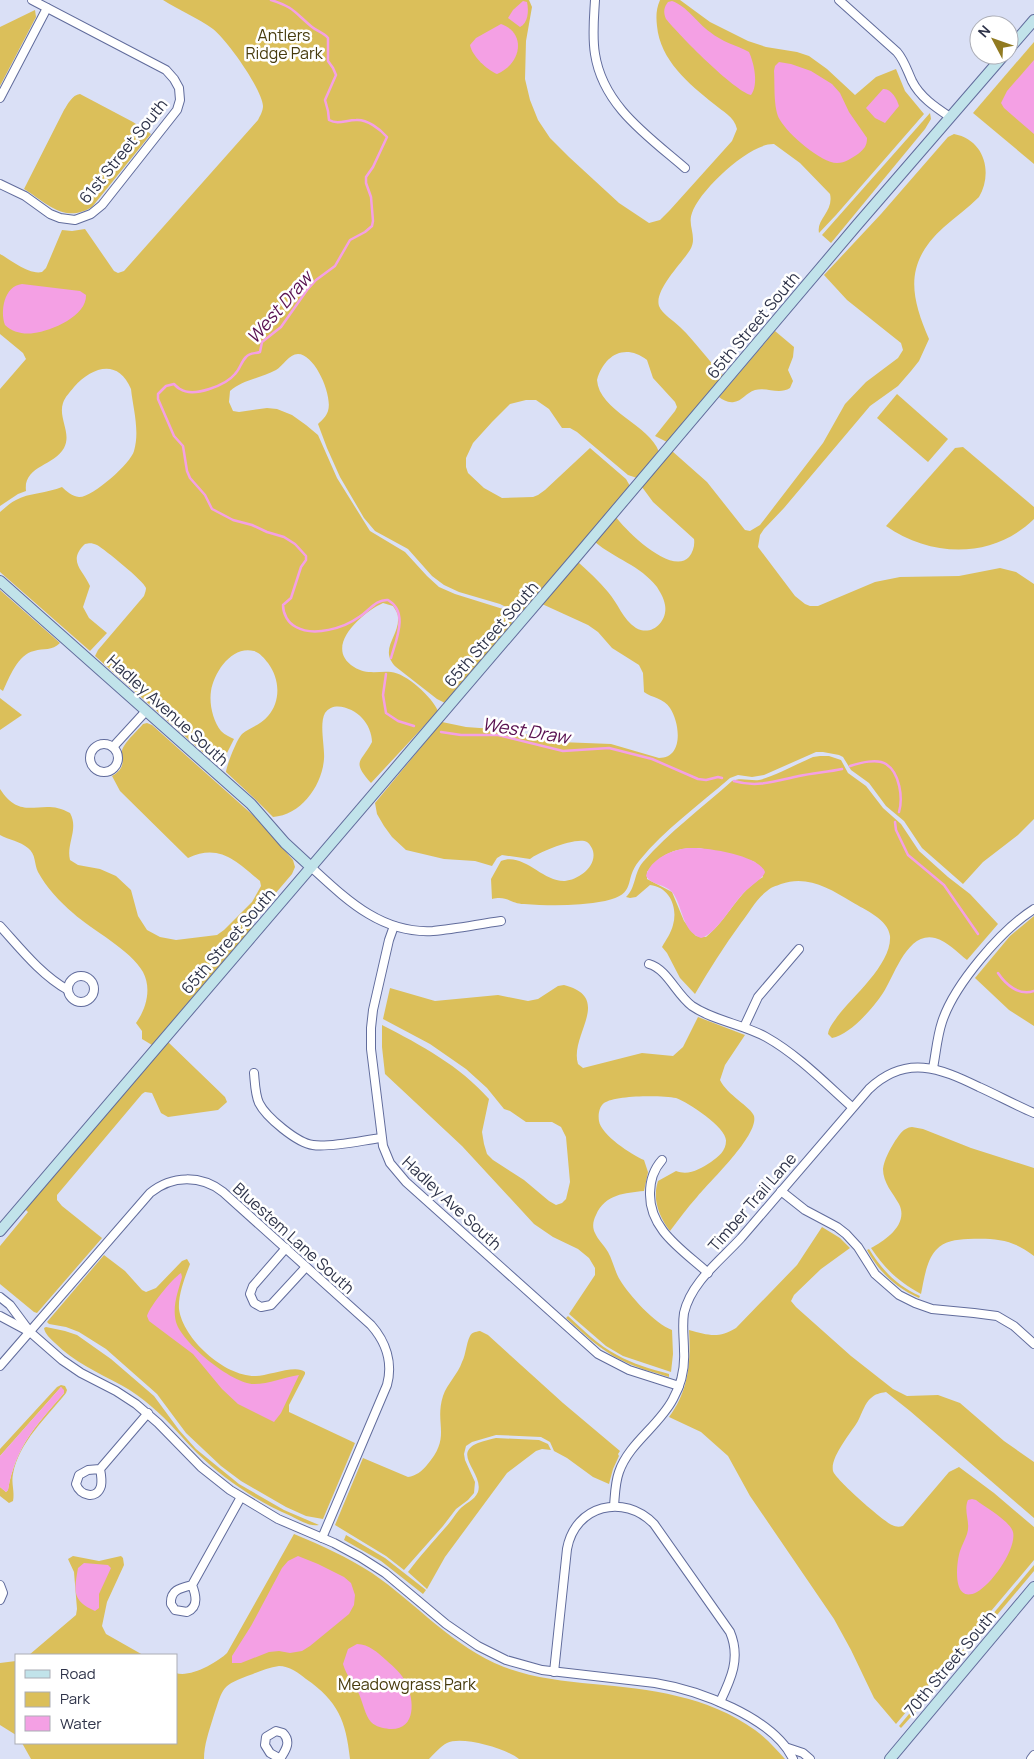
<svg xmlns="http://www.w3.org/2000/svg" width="1034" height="1759" viewBox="0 0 1034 1759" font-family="Manrope,sans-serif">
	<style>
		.green { fill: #dbbf5a; fill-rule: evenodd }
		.water { fill: #f4a0e4 }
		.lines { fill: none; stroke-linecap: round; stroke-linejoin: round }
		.stream { stroke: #f4a0e4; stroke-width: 2.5 }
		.street-casing { stroke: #616c9c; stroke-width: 10 }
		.secondary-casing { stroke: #616c9c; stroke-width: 12 }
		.street { stroke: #fff; stroke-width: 8 }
		.secondary { stroke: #c1e3ea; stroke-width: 10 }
		.labels { text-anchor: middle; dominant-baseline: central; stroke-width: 5; stroke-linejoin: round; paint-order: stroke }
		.park-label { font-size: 16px; fill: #473b0d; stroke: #fff }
		.street-label { font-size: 16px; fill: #2e3349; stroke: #fff }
		.water-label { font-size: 18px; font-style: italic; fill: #591050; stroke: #fff }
	</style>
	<rect width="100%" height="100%" fill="#dae0f6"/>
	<g class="green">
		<path d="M163 0H529L532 7 526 41 525 79 530 100 538 120 550 138 569 157 619 203 649 223 660 220 670 210 732 141 737 129C734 116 723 112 714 104 689 84 660 60 657 26 656 17 656 9 660 0H680L710 22 748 41 766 47 797 52 809 56 827 69 855 95 876 77 896 69 905 91 924 114 836 215 819 233C816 219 834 211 830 194L800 163 774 144C749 143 699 191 692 213 687 226 698 237 690 250 682 263 654 290 659 306 662 314 674 321 680 327 696 342 708 361 724 376L667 442 655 436 675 411 677 407 675 402 653 378 647 360C625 343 604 355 597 380 599 411 650 425 659 452L637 478 628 475 577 432 570 428H562L549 409 536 400H526L510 404 492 422 473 443 466 458V467L468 473 484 488 502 498 533 497 538 495 545 490 590 448 626 479 630 486 523 611 512 610 500 604 459 592 444 585 432 576 408 549 375 531 364 518 340 477 327 448 318 424C322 420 326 417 328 411 333 396 315 354 298 354 289 354 283 366 276 370 261 378 242 380 230 391L229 402 233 411 239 412 267 408 277 409 292 415 306 425 318 435 337 478 370 531 405 552 427 576 439 587 455 594 503 609 510 615 512 624 445 703 437 699 396 667C378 649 400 636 398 617 398 613 395 609 393 606L383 603C363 612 322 647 354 667 366 675 378 671 391 672 406 673 433 698 438 711L371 783C351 760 361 763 372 742 372 734 368 724 362 718 354 709 334 700 325 713 319 724 325 747 324 759 322 786 301 815 273 817L255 799 226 772C227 764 237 739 242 734 250 727 261 725 268 716 281 701 280 679 268 663 264 658 260 653 254 651 232 645 214 672 211 691 209 704 213 721 221 731 225 735 230 737 234 739L223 761 216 764 95 656 98 650 144 596C145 593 146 590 146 588 144 581 104 549 97 545 92 543 90 543 85 544 67 561 83 570 90 586L83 607 89 618 107 633 90 651 0 572V512C5 508 10 503 16 500 28 493 48 493 62 487 67 492 72 496 79 497 92 498 131 463 134 451 140 431 133 408 131 389 118 358 92 367 74 387 70 392 65 397 63 403 58 418 72 433 64 448 54 466 23 466 26 491L18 494 0 506V389L26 359 23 353 0 334V254C11 260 29 275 42 272L46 268 62 230 72 231 85 229 114 271 118 273 124 271 258 120C260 116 263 111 263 106 262 89 227 40 213 29 198 18 179 10 163 0Z"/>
		<polygon points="35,10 36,17 0,86 0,27"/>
		<polygon points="1034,42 1034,164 973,113"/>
		<path d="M80 94 133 122 151 134 92 207C64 224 47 203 24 189L64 110C68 104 72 95 80 94Z"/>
		<polygon points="930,113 931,119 925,129 831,243 822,235"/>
		<path d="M954 134C985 140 993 173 979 197 968 208 955 217 944 227 904 263 910 295 929 339L919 361 911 371 898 386 870 406 784 508 764 529 760 535 758 547 795 596 805 604 810 606H818L875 582 900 577 959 576 1000 568 1016 572 1034 584V819L1018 835 983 862 963 884 922 848 904 821 886 806 869 783 851 770 843 757 839 755 823 752H816L764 775 752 777 738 775 730 778C699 805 665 829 639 861 623 880 638 894 605 901 579 906 550 906 524 904 511 904 507 895 492 899L491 879 501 861C524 852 542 882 565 881 578 880 597 867 593 851 592 848 590 844 587 842 578 836 538 852 530 859L502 855 497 858 492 866 475 861 444 859 406 850 392 837 384 826 377 814 375 803 442 722 466 727 507 730 560 742 611 744 659 758C684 758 680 723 670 708 664 698 652 698 644 692L643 673 639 665 612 648 598 632 588 625 542 604 578 562C588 571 599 581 608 592 618 603 623 620 636 628 652 637 668 621 665 605 664 598 660 592 657 587 640 565 615 559 595 542L616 517C626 531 672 576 689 557 693 552 695 545 694 539L653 502 642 487 672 451 707 482 745 530 750 531 760 525 823 443 845 404 866 382 898 358 903 350 901 343 847 300 824 275 881 214 948 137Z"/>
		<path d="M775 331 794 347 793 357 788 370 793 381 790 388C779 395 767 387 755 390 746 393 742 401 734 402 728 403 723 400 719 397Z"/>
		<polygon points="897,394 948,439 928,462 877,418"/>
		<path d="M963 447 1034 507V519C993 559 932 558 886 526L955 448Z"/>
		<path d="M0 590 60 643C52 651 44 648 34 651 18 654 9 678 3 691L0 689Z"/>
		<polygon points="0,698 22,715 0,730"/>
		<path d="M147 723 152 725 255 817 293 860 295 867 292 874 251 922 254 926 152 1045 142 1039V1031L136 1023C146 1009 152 989 143 972 131 950 93 931 73 913 60 902 46 887 38 872 34 864 36 854 28 848 20 841 9 840 0 835V789C23 824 41 796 70 813 79 829 66 844 70 860L78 865 100 869 116 876 131 890 138 916 147 930 160 937 176 940 217 935 224 930 252 902 261 886 260 881C237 862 220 843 188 858L120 791 112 776C131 765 117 756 124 746 129 738 137 731 143 724Z"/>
		<path d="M820 756H829L841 760 848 773 866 786 883 808 901 824 919 851 948 877 970 894 998 924 967 960C958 953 947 941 935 938 907 931 894 977 883 993 873 1008 850 1035 832 1038L828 1034C829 1027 833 1023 837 1017 853 996 892 964 890 936 888 919 865 910 852 902 829 888 807 875 781 884 776 886 771 887 767 891 756 899 749 913 741 923 724 946 709 970 695 994L680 978 667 953 662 947C666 940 671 933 673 925 678 908 670 887 650 885L636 897 630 898 626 897C636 888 634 872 643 862 669 832 702 808 732 781 740 777 750 781 759 780 773 777 799 763 813 757ZM699 848 733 855 755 862 763 877C738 891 728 919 706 937L696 936 684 921 672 892 647 879V872C662 853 675 848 699 848Z"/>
		<polygon points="1034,916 1034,1026 1009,1010 975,978 1010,936"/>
		<path d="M564 985C614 998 569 1035 578 1064L583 1068 642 1053 673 1056 683 1047 698 1017 745 1035 725 1065 720 1080C727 1095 751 1107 754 1116 759 1135 709 1182 697 1197 687 1208 679 1219 670 1231 659 1217 652 1199 658 1181L676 1171C689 1176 700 1169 711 1162 718 1157 726 1151 726 1141 727 1128 688 1102 676 1098 662 1095 615 1095 604 1103 599 1107 598 1115 599 1121 601 1135 632 1155 644 1160L648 1172 644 1191C625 1193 605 1194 596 1215 593 1221 592 1227 595 1233 598 1240 604 1245 608 1252 613 1261 615 1272 620 1280 629 1295 655 1324 672 1330L673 1354 671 1372 623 1356 606 1346 569 1314 595 1275V1268L589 1258 578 1249 553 1237 534 1224 462 1146 385 1074 382 1047V1025C421 1045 460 1066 489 1099L482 1132 484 1144 487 1154 493 1160 524 1180 549 1201 556 1205 562 1203 566 1199 570 1182 566 1137 561 1127 552 1122H526L510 1111 504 1109 487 1088 466 1069 430 1044 383 1019 390 988 435 1001 498 995 528 1001 538 999 558 986Z"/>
		<polygon points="168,1042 225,1097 227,1102 218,1110 168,1117 161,1113 152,1093 145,1092 142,1094 57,1195 57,1200 62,1206 102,1238 37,1313 34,1312 0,1284 0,1246 28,1212 25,1209"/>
		<path d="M912 1127 923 1129 971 1148 1034 1168V1256C1013 1239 994 1238 968 1239 956 1240 945 1240 936 1250 926 1261 924 1280 921 1294 899 1282 885 1269 871 1248 886 1240 909 1224 899 1204 893 1193 883 1183 883 1169 884 1160 890 1149 895 1141 900 1134 903 1128 912 1127Z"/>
		<path d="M822 1227 840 1238 850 1248 821 1269 794 1295 791 1301 796 1307 851 1356 893 1389 907 1396 938 1395 960 1403 1004 1441 1034 1462V1518L910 1411 886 1392C880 1393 875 1394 871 1398 865 1403 862 1413 858 1421 851 1433 830 1457 833 1471 835 1479 883 1521 892 1525 896 1527 899 1527 903 1526L949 1472 959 1467 994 1493 1034 1527V1560L896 1724 874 1698 851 1650 834 1619 750 1496 728 1456 701 1432 669 1417C689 1391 691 1361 689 1330 708 1335 718 1339 736 1328L797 1265Z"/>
		<path d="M869 1249C882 1270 897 1286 920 1296L919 1298C896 1288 879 1272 867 1250Z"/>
		<path d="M104 1255 125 1271 142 1290 146 1292 156 1288 182 1261 187 1259 190 1264C185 1277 178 1295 179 1309 183 1339 225 1377 256 1376 268 1376 296 1364 305 1372V1374L289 1405V1412L355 1443 323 1519 306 1516 286 1507 241 1481 221 1466 186 1433 157 1394 106 1349 79 1332 66 1327 49 1324 47 1322Z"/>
		<path d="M568 1316C583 1330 598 1345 617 1355 633 1364 651 1369 669 1374V1377C653 1372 636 1368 621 1360 600 1350 583 1333 566 1318Z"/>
		<path d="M46 1327 65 1331 77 1335 111 1359 154 1396 179 1430 196 1449 239 1484 284 1510 319 1525C310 1527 299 1520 291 1516 256 1501 224 1479 197 1453 182 1438 169 1421 152 1407 143 1399 132 1391 121 1385 97 1372 74 1362 55 1343 50 1338 45 1334 44 1328Z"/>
		<path d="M480 1331 488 1335 563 1403 620 1451 618 1454 619 1456 613 1469 609 1484 593 1477 567 1458 554 1451 550 1442 541 1437 496 1435 472 1442 466 1446 464 1454 465 1460 475 1482 474 1493 468 1500 456 1509 443 1526 404 1570 386 1556 335 1525 363 1458 408 1477C416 1476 422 1471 427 1465 452 1436 434 1425 443 1396 447 1384 458 1374 462 1362 466 1354 466 1344 470 1336 472 1332 475 1332 480 1331Z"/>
		<path d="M61 1385 65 1386 67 1390 66 1393C46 1418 19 1442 13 1474 11 1483 15 1492 13 1501L9 1503 0 1496V1487L6 1492 8 1490C16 1445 36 1426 64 1393L61 1387 0 1456V1449L57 1387Z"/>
		<path d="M496 1438 539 1440 548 1444 551 1450 542 1449 536 1451 507 1473 445 1557 427 1589 408 1572C420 1556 432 1543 445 1528 450 1523 454 1516 459 1510 465 1503 474 1501 478 1492 484 1473 451 1454 478 1443 484 1441 490 1439 496 1438Z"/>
		<path d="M294 1534C321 1545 347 1557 372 1573 417 1604 453 1647 504 1667 533 1678 563 1681 593 1684 650 1689 708 1696 755 1730 766 1738 776 1749 785 1759H519C508 1749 461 1735 447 1743 441 1746 434 1754 429 1759H350C346 1721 338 1701 306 1679 299 1673 289 1666 279 1666 270 1667 261 1671 253 1674 220 1686 224 1686 213 1718 209 1731 204 1745 204 1759H31L22 1743H176V1673C190 1678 218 1662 227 1653Z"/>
		<polygon points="346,1535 385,1558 426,1590 423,1594 381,1561 344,1540"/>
		<polygon points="73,1556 99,1561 121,1556 123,1558 124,1565 107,1602 102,1626 106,1634 143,1655 29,1655 76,1615 77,1609 74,1572 68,1559"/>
		<polygon points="1034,1565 1034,1571 918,1709 901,1728 899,1726"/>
		<polygon points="16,1661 16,1735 0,1725 0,1663"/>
	</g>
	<g class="water">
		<path d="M523 1 527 2C529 11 528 23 520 27L508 18 513 10Z"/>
		<path d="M672 1C687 6 697 23 710 32 722 42 736 45 749 52 754 63 759 85 751 95 734 91 679 35 666 19 663 12 664 7 668 2Z"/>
		<path d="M501 24C528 34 520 65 497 74 487 70 472 56 470 45L476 38Z"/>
		<polygon points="1034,60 1034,134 1004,108 1001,103 1007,91"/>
		<path d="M779 62 791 64 811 71 832 84 840 93 849 112 867 138C867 146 864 149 858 154 852 158 845 163 837 163 821 163 788 134 780 120 773 109 775 84 774 71L775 66Z"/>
		<path d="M883 89C891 88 897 99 899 106L885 123 875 118 866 108Z"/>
		<path d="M22 284 80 291 86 295C87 316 51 331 34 333 24 335 12 332 5 325 0 311 4 286 22 284Z"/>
		<path d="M689 848C706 847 759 855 765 872 764 878 746 889 741 896 731 907 715 935 701 938 681 931 683 905 672 892 665 884 651 885 646 876 650 859 673 849 689 848Z"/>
		<path d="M181 1273 182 1277C178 1292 172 1306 176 1322 182 1343 232 1384 254 1384 269 1384 285 1377 299 1375L281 1413 274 1422 238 1404 222 1389 193 1354 149 1321 147 1316C150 1306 172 1279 181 1273Z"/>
		<path d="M61 1387 64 1390V1393C36 1426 16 1445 8 1490L6 1492 0 1487V1456Z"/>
		<path d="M972 1499 976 1500C985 1507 1010 1521 1013 1532 1017 1549 991 1585 977 1592 952 1605 956 1564 960 1551 962 1545 965 1540 967 1534 971 1522 963 1511 968 1500Z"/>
		<polygon points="298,1556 318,1564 344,1577 351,1583 355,1595 354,1605 349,1614 310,1646 302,1651 290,1653 279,1651 269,1652 241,1663 232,1663 232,1656 251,1626 282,1568 288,1561"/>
		<path d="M84 1563 108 1565 111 1568 99 1594V1608L95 1611C72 1601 74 1591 78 1568Z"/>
		<path d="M357 1644C369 1644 378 1653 386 1660 394 1667 402 1674 406 1683 415 1701 416 1731 389 1729 383 1728 376 1727 371 1722 365 1715 363 1703 359 1694 354 1684 346 1675 343 1664L348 1649Z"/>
	</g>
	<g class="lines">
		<g class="stream">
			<path d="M271 0C294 7 295 13 312 27 317 31 324 33 328 38V61L333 68 336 75 325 100 328 111 329 120C338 125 346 120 356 120 367 119 380 129 387 137L373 167 366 177V183L371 197 373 221 372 226 365 232 350 240 335 266 316 280 307 290 281 327 262 342 260 352C255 354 250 352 246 357 241 362 240 369 235 374 226 385 194 398 180 389 178 388 176 386 174 384L166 386 158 394V399L174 436 183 446 187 471 190 478 205 495 212 509 233 520 252 525 267 532 284 537 295 544 306 556V560L301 567 291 598 283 605C283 614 288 623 296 627 314 637 344 628 359 617 369 611 376 599 388 600 409 612 396 640 391 658"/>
			<polyline points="386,674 383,695 386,713 398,721 414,726"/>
			<polyline points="441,732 461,735 498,735 563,751 609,748 652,759 698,779 706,780 718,777 722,778"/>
			<path d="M850 766C860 763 877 758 886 764 900 773 903 798 899 812"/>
			<path d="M734 781C757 788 776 781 799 776 813 773 828 772 842 769"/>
			<polyline points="895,822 896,830 908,855 944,885 978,934"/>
			<path d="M998 973C1006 985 1019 996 1034 991"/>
		</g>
		<g class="street-casing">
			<g id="street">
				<path d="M595 0C594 18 592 36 595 54 603 106 648 136 685 168"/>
				<path d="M839 0 897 52C904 60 907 70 912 81 920 97 935 107 950 117"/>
				<polyline points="0,98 47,8"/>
				<polyline points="0,184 25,196 50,214 60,218 75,220 91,214 102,205 177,110 180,100 179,88 174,79 166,70 32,0"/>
				<circle cx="104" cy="758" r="14"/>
				<polyline points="113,747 146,711"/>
				<path d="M311 867C346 899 381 934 433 931 456 929 479 924 501 921"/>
				<path d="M0 926C20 948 41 975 68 990"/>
				<polyline points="394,926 389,940 373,1010 371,1028 371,1049 383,1146 390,1163 406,1182 598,1354 629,1370 679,1386"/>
				<path d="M649 964C667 969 676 994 692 1006 714 1021 743 1024 766 1037 798 1055 825 1083 852 1107"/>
				<circle cx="81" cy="989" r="13"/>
				<polyline points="744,1027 758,997 799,949"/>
				<path d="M933 1068C936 1053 937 1037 942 1022 954 985 1001 930 1034 909"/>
				<path d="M254 1073C255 1083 255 1094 259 1103 266 1117 297 1143 313 1145 329 1148 364 1140 381 1138"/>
				<path d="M662 1160C654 1169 650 1181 650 1193 649 1230 683 1250 708 1273"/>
				<polyline points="781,1191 805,1210 837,1227 846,1234 858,1247 875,1274 899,1295 915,1303 932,1309 974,1313 997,1316 1014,1326 1034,1344"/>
				<polyline points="286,1248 253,1286 250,1294 254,1303 261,1307 271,1305 306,1267"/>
				<path d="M0 1297 10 1305 30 1332 62 1360 81 1373 116 1391 136 1404 158 1423 201 1467 230 1490 278 1519 334 1543 360 1557 385 1573 446 1624 478 1646 506 1660 542 1670 655 1683C698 1690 773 1717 793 1759"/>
				<polyline points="0,1316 28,1331"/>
				<path d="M0 1366 150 1193C172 1175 201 1175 223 1192L371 1325C386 1342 393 1363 387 1385L322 1538"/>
				<path d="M100 1469C101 1474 102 1481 101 1486 97 1500 80 1496 76 1484L79 1475 88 1470 100 1469 148 1413"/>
				<path d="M614 1506C615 1495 615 1483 619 1472 629 1443 659 1426 673 1399 681 1385 685 1367 684 1351 684 1338 682 1326 684 1313 691 1282 721 1260 741 1238L869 1089C906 1054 940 1068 979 1087 997 1095 1015 1105 1034 1113"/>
				<polyline points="0,1585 3,1593 0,1600"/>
				<path d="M192 1585C196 1595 199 1607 187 1612L175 1610 171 1604C170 1590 180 1588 192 1585L241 1497"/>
				<path d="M554 1672 567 1549C575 1505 624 1493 654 1524L730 1632C741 1658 731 1679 720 1702"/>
				<polyline points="788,1748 803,1753 810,1759"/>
				<path d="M279 1758 270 1753 265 1745 266 1737 276 1731 283 1733C292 1742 285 1751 280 1759"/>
				<polyline points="1031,1759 1034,1755"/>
			</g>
		</g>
		<g class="secondary-casing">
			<g id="secondary">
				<polyline points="1009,49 1034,20"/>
				<polyline points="0,581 251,804 285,843 311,867"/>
				<polyline points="0,1231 577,556 857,225 1004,55"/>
				<polyline points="890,1759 1034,1587"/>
			</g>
		</g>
		<use href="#street" class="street"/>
		<use href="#secondary" class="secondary"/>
	</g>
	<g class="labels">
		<g class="park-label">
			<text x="284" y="35">Antlers<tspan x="284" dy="18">Ridge Park</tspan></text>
			<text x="407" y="1684">Meadowgrass Park</text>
		</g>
		<g class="street-label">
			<text transform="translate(123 151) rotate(-51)">61st Street South</text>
			<text transform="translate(753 325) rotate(-50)">65th Street South</text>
			<text transform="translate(491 634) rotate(-49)">65th Street South</text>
			<text transform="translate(168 710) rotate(42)">Hadley Avenue South</text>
			<text transform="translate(228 941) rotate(-49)">65th Street South</text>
			<text transform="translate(752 1202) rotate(-49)">Timber Trail Lane</text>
			<text transform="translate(452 1203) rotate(43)">Hadley Ave South</text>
			<text transform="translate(294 1238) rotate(42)">Bluestem Lane South</text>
			<text transform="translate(950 1663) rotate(-50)">70th Street South</text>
		</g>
		<g class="water-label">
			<text transform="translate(279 307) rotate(-49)">West Draw</text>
			<text transform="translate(526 730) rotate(9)">West Draw</text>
		</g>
	</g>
	<rect x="15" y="1654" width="162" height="90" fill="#ffffff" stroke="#abadb6"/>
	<rect x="25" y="1670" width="25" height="8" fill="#c1e3ea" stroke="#abadb6"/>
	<text x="60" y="1679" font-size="15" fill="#2e3349">Road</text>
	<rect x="25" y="1692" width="25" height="15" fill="#dbbf5a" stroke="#abadb6"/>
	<text x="60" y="1704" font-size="15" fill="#2e3349">Park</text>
	<rect x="25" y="1716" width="25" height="15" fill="#f4a0e4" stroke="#abadb6"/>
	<text x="60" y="1729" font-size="15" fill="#2e3349">Water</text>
	<g transform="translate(994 40) rotate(311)"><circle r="24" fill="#ffffff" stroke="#abadb6"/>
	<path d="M0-4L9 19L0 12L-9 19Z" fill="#917a20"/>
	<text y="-8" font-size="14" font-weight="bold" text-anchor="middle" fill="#2e3349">N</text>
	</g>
</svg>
